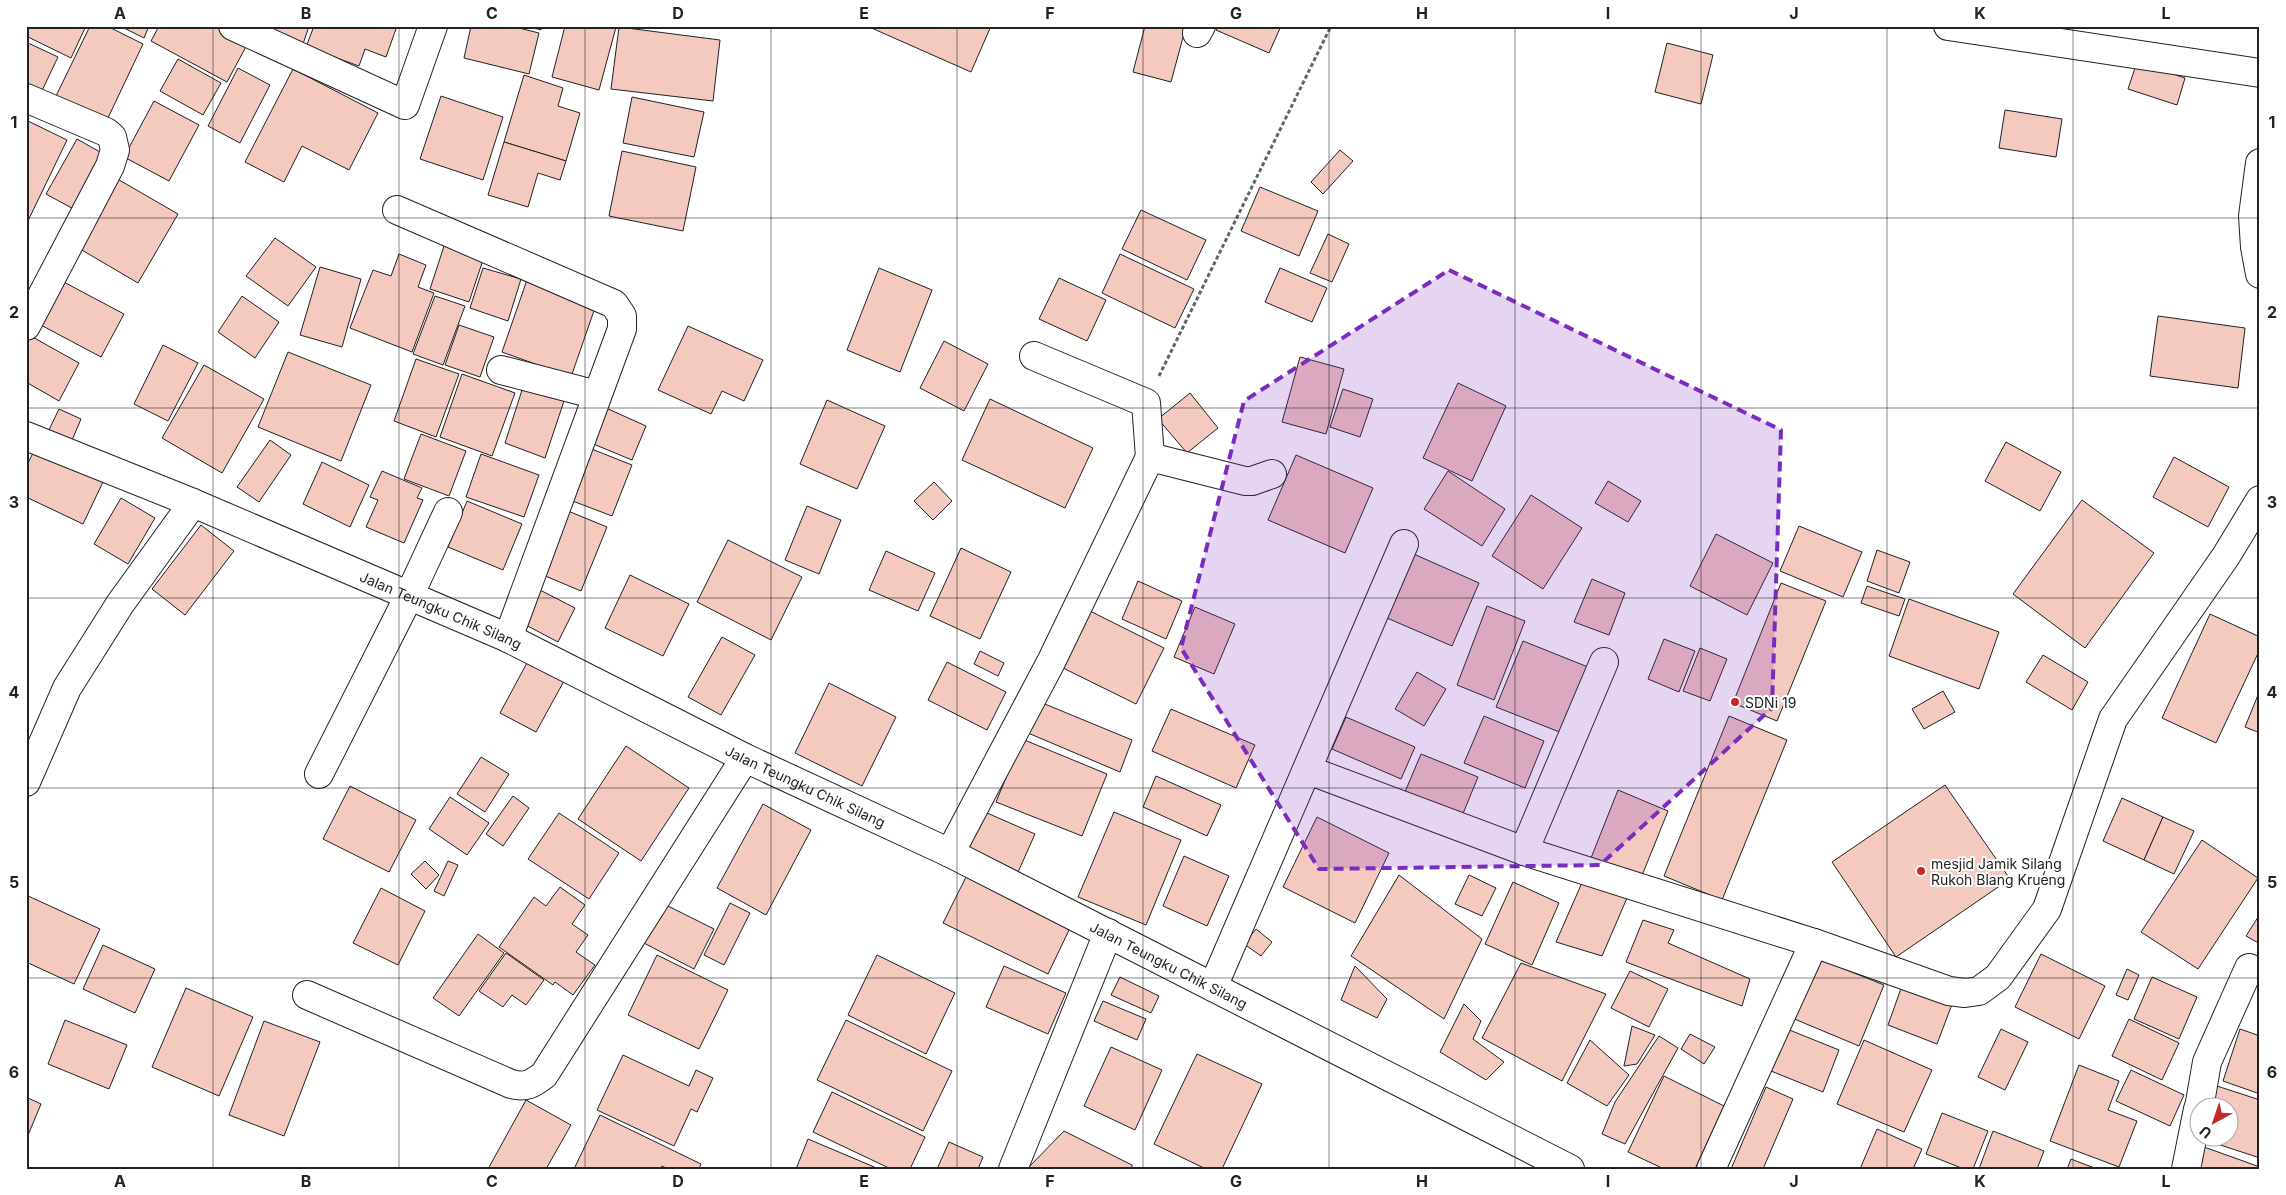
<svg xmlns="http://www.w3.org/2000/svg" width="2286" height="1195" viewBox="0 0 2286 1195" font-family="Inter,sans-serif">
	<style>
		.building { fill: #f3c9c0; stroke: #222 }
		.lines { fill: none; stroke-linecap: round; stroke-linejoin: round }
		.minor-casing { stroke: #222; stroke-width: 30 }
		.path { stroke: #646464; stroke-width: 3; stroke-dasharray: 4 2.5; stroke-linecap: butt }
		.minor { stroke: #fff; stroke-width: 28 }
		.marked { fill: #7b2cbf; fill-opacity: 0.2; stroke: #7b2cbf; stroke-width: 4; stroke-dasharray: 10 6; stroke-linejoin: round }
		.grid { fill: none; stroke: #222; stroke-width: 1; stroke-opacity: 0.55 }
		.poi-dot { fill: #c62828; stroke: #fff; stroke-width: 2 }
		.labels { text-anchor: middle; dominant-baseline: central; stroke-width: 4; stroke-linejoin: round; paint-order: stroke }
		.street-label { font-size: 14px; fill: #222; stroke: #fff }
		.poi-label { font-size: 14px; fill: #222; stroke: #fff; text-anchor: start }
		.neatline { fill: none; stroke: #222; stroke-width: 2 }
		.grid-label { font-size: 16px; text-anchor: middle; font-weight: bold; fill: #222 }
	</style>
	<rect width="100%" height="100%" fill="#fff"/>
	<g class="building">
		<polygon points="26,26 86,26 71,58 26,36"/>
		<polygon points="90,26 107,26 143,44 107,120 56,96"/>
		<polygon points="120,26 149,26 144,38"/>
		<polygon points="159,26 222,26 249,41 227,82 151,41"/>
		<polygon points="255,26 309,26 303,44"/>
		<polygon points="314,26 397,26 386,57 365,49 359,66 306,47"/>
		<polygon points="471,26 511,26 539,33 529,74 464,58"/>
		<polygon points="527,26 542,26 541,30"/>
		<polygon points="565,26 616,27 599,90 552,77"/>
		<polygon points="867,26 991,26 971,72"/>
		<polygon points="1145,26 1186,26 1171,82 1133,72"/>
		<polygon points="1218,26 1281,26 1269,53 1216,30"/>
		<polygon points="619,27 720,40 713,101 611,89"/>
		<polygon points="26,42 58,57 38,99 26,93"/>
		<polygon points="1667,43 1713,55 1701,104 1655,92"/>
		<polygon points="178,59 221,83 203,115 160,91"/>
		<polygon points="2137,62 2185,78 2177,105 2128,89"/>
		<polygon points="238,68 270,85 240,143 208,126"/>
		<polygon points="293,69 378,113 349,170 302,146 284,182 245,162"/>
		<polygon points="524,75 563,88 558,106 580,113 566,161 504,142"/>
		<polygon points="441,96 503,117 483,180 420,159"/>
		<polygon points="632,97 704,112 694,157 623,143"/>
		<polygon points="154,101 199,125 169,181 124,157"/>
		<polygon points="2005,110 2062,119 2056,157 1999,148"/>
		<polygon points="26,120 67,140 26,225"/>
		<polygon points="77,139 109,157 79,212 46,194"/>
		<polygon points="504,142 566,161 560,180 538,173 528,207 488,195"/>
		<polygon points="1340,150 1353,161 1323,194 1311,182"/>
		<polygon points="622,151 696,167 683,231 609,216"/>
		<polygon points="114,177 178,214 138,283 75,246"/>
		<polygon points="1260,187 1318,211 1299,256 1241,231"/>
		<polygon points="1141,210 1206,240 1187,280 1122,249"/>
		<polygon points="1328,234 1349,244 1332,282 1310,273"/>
		<polygon points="447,237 486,251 469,302 430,289"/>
		<polygon points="275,238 316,267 288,306 246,276"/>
		<polygon points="399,254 426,265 418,287 434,293 412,352 350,328 373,270 391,276"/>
		<polygon points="1120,254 1194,289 1175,328 1102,293"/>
		<polygon points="320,267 361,279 342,347 300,335"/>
		<polygon points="483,268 521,279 508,321 470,308"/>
		<polygon points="879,268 932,290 900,372 847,350"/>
		<polygon points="1280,268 1327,288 1312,322 1265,302"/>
		<polygon points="528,277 597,302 571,377 502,352"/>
		<polygon points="1059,278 1106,300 1087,341 1039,319"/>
		<polygon points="60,280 124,314 101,357 37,323"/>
		<polygon points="242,296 279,322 255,358 218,332"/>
		<polygon points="435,296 465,306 443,365 413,354"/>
		<polygon points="2158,316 2245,328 2238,388 2150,376"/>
		<polygon points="459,325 494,337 480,377 445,365"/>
		<polygon points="688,326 763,360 744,401 722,391 711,414 658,390"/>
		<polygon points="29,335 79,363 59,401 26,382 26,340"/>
		<polygon points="944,341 988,364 964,411 920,388"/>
		<polygon points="163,345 198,363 168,421 134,404"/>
		<polygon points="288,352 371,385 341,461 258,427"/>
		<polygon points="1300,357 1344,369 1326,434 1282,422"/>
		<polygon points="416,359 459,374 436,437 394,421"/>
		<polygon points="204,365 264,399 222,473 162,438"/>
		<polygon points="462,374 515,393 492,456 440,437"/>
		<polygon points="1458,383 1506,406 1472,481 1423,458"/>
		<polygon points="523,387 564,401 545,458 505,443"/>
		<polygon points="1343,389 1373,399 1360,437 1330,427"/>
		<polygon points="1190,393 1218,428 1187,453 1158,419"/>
		<polygon points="990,399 1093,448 1065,508 962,460"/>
		<polygon points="827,400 885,426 857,489 800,464"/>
		<polygon points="606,408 646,426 632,460 591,443"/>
		<polygon points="59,409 81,419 70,445 47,434"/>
		<polygon points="421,434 466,451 449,496 404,479"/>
		<polygon points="270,440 291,455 259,502 237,487"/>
		<polygon points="2006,442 2061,472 2040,511 1985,481"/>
		<polygon points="589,448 632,465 612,516 570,500"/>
		<polygon points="35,449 103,482 83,524 26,497 26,467"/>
		<polygon points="481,454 539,475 524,517 466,497"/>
		<polygon points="1296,455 1373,488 1345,553 1268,520"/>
		<polygon points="2174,457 2229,487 2208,527 2153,497"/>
		<polygon points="322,462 369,485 350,527 303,504"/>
		<polygon points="382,471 422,488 417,498 423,500 404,543 366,527 378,500 370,497"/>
		<polygon points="1448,471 1505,509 1482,546 1424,509"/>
		<polygon points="1608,481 1641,501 1628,522 1595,503"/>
		<polygon points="934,482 952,501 933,520 914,501"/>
		<polygon points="1531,495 1582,528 1543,589 1492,556"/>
		<polygon points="121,498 155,518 128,564 94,544"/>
		<polygon points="2082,500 2154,553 2085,648 2013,594"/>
		<polygon points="467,501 522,524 503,570 448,547"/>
		<polygon points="807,506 841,520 819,574 785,560"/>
		<polygon points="568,511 607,527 581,591 543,575"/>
		<polygon points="201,525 234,551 185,615 152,589"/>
		<polygon points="1799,526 1862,552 1843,597 1780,571"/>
		<polygon points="1716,534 1773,563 1747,615 1690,586"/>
		<polygon points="728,540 802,577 771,640 697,602"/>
		<polygon points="961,548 1011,572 980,639 930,616"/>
		<polygon points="1877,550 1910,562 1899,593 1867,581"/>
		<polygon points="886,551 935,573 918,611 869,590"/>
		<polygon points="1407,551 1479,583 1452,646 1380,615"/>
		<polygon points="630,575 689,604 663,656 605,628"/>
		<polygon points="1592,579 1625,593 1609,635 1574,622"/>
		<polygon points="1138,581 1182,601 1166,639 1122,619"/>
		<polygon points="1781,583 1826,601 1777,721 1733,703"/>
		<polygon points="1867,586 1905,599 1899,616 1861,603"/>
		<polygon points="538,589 575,608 558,642 522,623"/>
		<polygon points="1909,599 1999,632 1979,689 1889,656"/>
		<polygon points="1487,606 1525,621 1494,700 1457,685"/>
		<polygon points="1195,607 1235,624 1214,674 1174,657"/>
		<polygon points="1086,609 1164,648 1136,704 1059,666"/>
		<polygon points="2210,614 2260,637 2260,649 2216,743 2162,718"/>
		<polygon points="722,637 755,655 721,715 688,697"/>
		<polygon points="1664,639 1695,651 1679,692 1648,679"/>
		<polygon points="1523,641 1588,667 1562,733 1496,707"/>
		<polygon points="1700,648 1727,659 1710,701 1683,691"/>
		<polygon points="980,651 1004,663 998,676 974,664"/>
		<polygon points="2043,655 2088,682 2072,710 2026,682"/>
		<polygon points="528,661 564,681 536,732 500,713"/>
		<polygon points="947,662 1006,692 987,730 928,700"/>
		<polygon points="1417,672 1446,689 1424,726 1395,709"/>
		<polygon points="829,683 896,717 862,786 795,753"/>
		<polygon points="2260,690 2260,733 2245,727"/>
		<polygon points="1943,691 1955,712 1924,729 1912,709"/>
		<polygon points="1040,702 1132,740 1120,772 1028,733"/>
		<polygon points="1171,709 1255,745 1236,788 1152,751"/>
		<polygon points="1484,716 1544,741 1525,788 1464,763"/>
		<polygon points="1729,716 1787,740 1722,900 1664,876"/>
		<polygon points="1346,717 1415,747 1401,779 1332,749"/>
		<polygon points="1022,739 1107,774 1082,836 996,802"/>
		<polygon points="626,746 689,788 641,861 578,819"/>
		<polygon points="1421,754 1478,777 1462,816 1405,792"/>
		<polygon points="481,757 509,774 485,812 457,794"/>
		<polygon points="1156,776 1221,805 1207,836 1143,807"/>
		<polygon points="1945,785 2010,879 1896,957 1832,862"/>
		<polygon points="350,786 416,820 389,872 323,839"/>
		<polygon points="1618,790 1668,811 1641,878 1591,858"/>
		<polygon points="513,796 529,808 503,846 486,834"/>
		<polygon points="450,797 489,823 467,855 429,829"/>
		<polygon points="2122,798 2163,817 2144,860 2103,841"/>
		<polygon points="763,804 811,830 766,915 717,888"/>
		<polygon points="978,809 1035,834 1015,879 958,853"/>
		<polygon points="1114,812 1181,840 1146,925 1078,897"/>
		<polygon points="559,813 619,853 589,899 528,859"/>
		<polygon points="1317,817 1389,853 1355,923 1283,887"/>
		<polygon points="2163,817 2194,831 2174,874 2144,860"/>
		<polygon points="2202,840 2258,878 2198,969 2141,932"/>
		<polygon points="1184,856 1229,876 1207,926 1163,906"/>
		<polygon points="425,861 439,875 426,889 411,874"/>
		<polygon points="448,861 458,865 444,896 434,891"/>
		<polygon points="1399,875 1482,939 1444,1019 1351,956"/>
		<polygon points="1469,875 1496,888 1482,916 1455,904"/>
		<polygon points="966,877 1070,928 1048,974 943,923"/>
		<polygon points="1584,878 1630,891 1602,956 1556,942"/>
		<polygon points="1513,882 1559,903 1532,965 1485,944"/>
		<polygon points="560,887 585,905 572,924 588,935 576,952 595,965 573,995 555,982 553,985 499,947 534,897 546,906"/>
		<polygon points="381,888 425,911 398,965 353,943"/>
		<polygon points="26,895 100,929 74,984 26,962"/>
		<polygon points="658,901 714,929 694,969 638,940"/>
		<polygon points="730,903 750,913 724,965 704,955"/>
		<polygon points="2260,914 2260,944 2246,936"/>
		<polygon points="1643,920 1674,930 1668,943 1750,979 1742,1006 1626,962"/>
		<polygon points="1256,929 1272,942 1261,956 1244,944"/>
		<polygon points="478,934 504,953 459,1016 433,998"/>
		<polygon points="103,945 155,969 135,1013 83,989"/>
		<polygon points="506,953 544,980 526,1005 512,995 503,1007 479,991"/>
		<polygon points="2041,954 2105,986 2079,1039 2015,1007"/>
		<polygon points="657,955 728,990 699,1049 628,1015"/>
		<polygon points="877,955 955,993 926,1054 848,1015"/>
		<polygon points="1817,958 1884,985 1859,1046 1792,1018"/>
		<polygon points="1521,963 1606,994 1562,1081 1482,1038"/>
		<polygon points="1004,966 1066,993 1048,1034 986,1007"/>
		<polygon points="1355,966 1387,999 1377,1018 1341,1000"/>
		<polygon points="2127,969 2139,975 2128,1000 2116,995"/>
		<polygon points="1630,971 1668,989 1649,1027 1611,1008"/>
		<polygon points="1120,977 1159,996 1151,1013 1111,995"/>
		<polygon points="2152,977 2197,997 2179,1039 2134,1019"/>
		<polygon points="1904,980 1954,999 1937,1044 1888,1025"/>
		<polygon points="186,988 253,1017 219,1096 152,1067"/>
		<polygon points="1103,1001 1146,1019 1137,1040 1094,1021"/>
		<polygon points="1464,1004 1481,1021 1473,1039 1504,1062 1486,1080 1440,1052"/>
		<polygon points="2129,1019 2179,1043 2162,1080 2112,1056"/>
		<polygon points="65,1020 127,1045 109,1089 48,1064"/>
		<polygon points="846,1020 952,1071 923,1131 817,1080"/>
		<polygon points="264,1021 320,1042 284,1136 229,1115"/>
		<polygon points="1632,1026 1655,1035 1637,1064 1624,1066"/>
		<polygon points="1787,1029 1839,1050 1823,1092 1771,1071"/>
		<polygon points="2001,1029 2028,1042 2005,1090 1978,1077"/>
		<polygon points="2240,1029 2260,1036 2260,1094 2223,1081"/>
		<polygon points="1690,1034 1715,1047 1704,1064 1681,1049"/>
		<polygon points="1659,1036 1678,1048 1625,1144 1602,1134 1615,1102"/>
		<polygon points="1590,1040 1629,1075 1607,1106 1567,1083"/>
		<polygon points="1864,1040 1932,1070 1904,1132 1837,1104"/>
		<polygon points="1111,1047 1162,1070 1135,1130 1084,1106"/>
		<polygon points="1197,1054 1262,1084 1222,1169 1206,1169 1154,1144"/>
		<polygon points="623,1055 689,1086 696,1070 713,1078 697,1112 691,1109 674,1146 597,1110"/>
		<polygon points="2079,1065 2119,1081 2108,1110 2137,1121 2119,1167 2050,1141"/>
		<polygon points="2131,1070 2184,1095 2170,1126 2116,1101"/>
		<polygon points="1664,1076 1724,1106 1695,1169 1664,1169 1628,1152"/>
		<polygon points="2217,1086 2260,1100 2260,1158 2199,1138 2228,1138 2228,1108 2210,1108"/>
		<polygon points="1766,1087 1793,1099 1763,1169 1731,1169"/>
		<polygon points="832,1092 925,1137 910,1169 891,1169 813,1132"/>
		<polygon points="26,1097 41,1104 26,1140"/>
		<polygon points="526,1100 571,1125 546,1169 488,1169"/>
		<polygon points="1942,1113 1988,1131 1973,1169 1964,1169 1926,1154"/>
		<polygon points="600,1115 701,1164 699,1169 668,1169 662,1166 660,1169 574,1169"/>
		<polygon points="1877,1129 1922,1149 1913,1169 1860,1169"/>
		<polygon points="1064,1131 1132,1165 1132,1169 1027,1169"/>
		<polygon points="1993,1131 2044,1151 2037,1169 1979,1169"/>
		<polygon points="808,1139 879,1169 796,1169"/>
		<polygon points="949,1142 983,1157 978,1169 937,1169"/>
		<polygon points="2204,1147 2260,1167 2260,1169 2196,1169"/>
		<polygon points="2071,1159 2097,1169 2067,1169"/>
	</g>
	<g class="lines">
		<g class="minor-casing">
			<g id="minor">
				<polyline points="233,26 405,105 433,26"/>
				<polyline points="1948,26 2260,73"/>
				<polyline points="1197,33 1201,26"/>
				<polyline points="26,98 106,132 112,137 115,150 110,166 26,326"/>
				<polyline points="2260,163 2253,216 2255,247 2260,274"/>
				<polyline points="397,210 614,304 622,316 622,329 508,638"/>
				<polyline points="1034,356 1146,403 1150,457"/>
				<polyline points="501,370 597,395"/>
				<path id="s1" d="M26 436 193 503 508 638 745 758 950 853 1570 1169"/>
				<polyline points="1308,770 1524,851 1814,943 1711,1169"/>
				<polyline points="319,774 409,596 448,512"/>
				<polyline points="26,782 67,688 120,604 193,503"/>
				<polyline points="1524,851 1604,662"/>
				<polyline points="950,853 1051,662 1150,457 1245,481 1252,481 1272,474"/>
				<polyline points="1814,943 1949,991 1965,993 1979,991 1998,977 2047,909 2113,719 2226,556 2260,500"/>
				<polyline points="1213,987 1404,544"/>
				<path d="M307 995 511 1084C526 1088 532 1084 544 1075L745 758"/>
				<polyline points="2199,1108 2207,1062 2249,968"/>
				<polyline points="1013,1169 1108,933"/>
				<polyline points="2186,1169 2198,1109"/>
			</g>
		</g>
		<polyline class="path" points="1159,376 1331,26"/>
		<use href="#minor" class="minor"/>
	</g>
	<path class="marked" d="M1449 270 1781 430 1772 708 1600 865 1319 869 1181 648 1244 401Z"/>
	<path class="grid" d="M213 26V1169M399 26V1169M585 26V1169M771 26V1169M957 26V1169M1143 26V1169M1329 26V1169M1515 26V1169M1701 26V1169M1887 26V1169M2073 26V1169M26 218H2260M26 408H2260M26 598H2260M26 788H2260M26 978H2260"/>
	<g class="poi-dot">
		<circle cx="1735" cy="702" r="5"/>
		<circle cx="1921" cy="871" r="5"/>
	</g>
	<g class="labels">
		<g class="street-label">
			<text stroke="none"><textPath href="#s1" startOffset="450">Jalan Teungku Chik Silang</textPath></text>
			<text stroke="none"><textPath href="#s1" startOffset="855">Jalan Teungku Chik Silang</textPath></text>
			<text stroke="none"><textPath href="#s1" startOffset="1260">Jalan Teungku Chik Silang</textPath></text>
		</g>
		<g class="poi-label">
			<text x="1745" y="702">SDNi 19</text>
			<text x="1931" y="863">mesjid Jamik Silang<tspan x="1931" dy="16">Rukoh Blang Krueng</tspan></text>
		</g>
	</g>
	<rect width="2286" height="1195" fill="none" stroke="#ffffff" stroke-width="55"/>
	<g transform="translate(2214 1122) rotate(220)"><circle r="24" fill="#ffffff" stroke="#a7a7a7"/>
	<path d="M0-4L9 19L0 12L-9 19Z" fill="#c62828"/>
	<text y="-8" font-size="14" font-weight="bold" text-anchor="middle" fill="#222222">U</text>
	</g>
	<rect x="28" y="28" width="2230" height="1140" class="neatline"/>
	<g class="grid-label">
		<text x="120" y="19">A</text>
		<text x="306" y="19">B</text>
		<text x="492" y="19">C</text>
		<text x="678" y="19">D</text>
		<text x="864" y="19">E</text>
		<text x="1050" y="19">F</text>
		<text x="1236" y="19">G</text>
		<text x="1422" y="19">H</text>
		<text x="1608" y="19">I</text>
		<text x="1794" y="19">J</text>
		<text x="1980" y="19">K</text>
		<text x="2166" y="19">L</text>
		<text x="14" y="128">1</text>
		<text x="2272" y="128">1</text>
		<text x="14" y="318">2</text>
		<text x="2272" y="318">2</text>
		<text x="14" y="508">3</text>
		<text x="2272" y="508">3</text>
		<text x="14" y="698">4</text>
		<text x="2272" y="698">4</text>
		<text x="14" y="888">5</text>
		<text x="2272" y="888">5</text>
		<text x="14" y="1078">6</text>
		<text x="2272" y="1078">6</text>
		<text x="120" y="1187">A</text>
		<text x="306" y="1187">B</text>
		<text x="492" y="1187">C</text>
		<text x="678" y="1187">D</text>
		<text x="864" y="1187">E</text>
		<text x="1050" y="1187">F</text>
		<text x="1236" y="1187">G</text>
		<text x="1422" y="1187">H</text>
		<text x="1608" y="1187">I</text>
		<text x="1794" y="1187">J</text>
		<text x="1980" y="1187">K</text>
		<text x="2166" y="1187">L</text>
	</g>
</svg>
